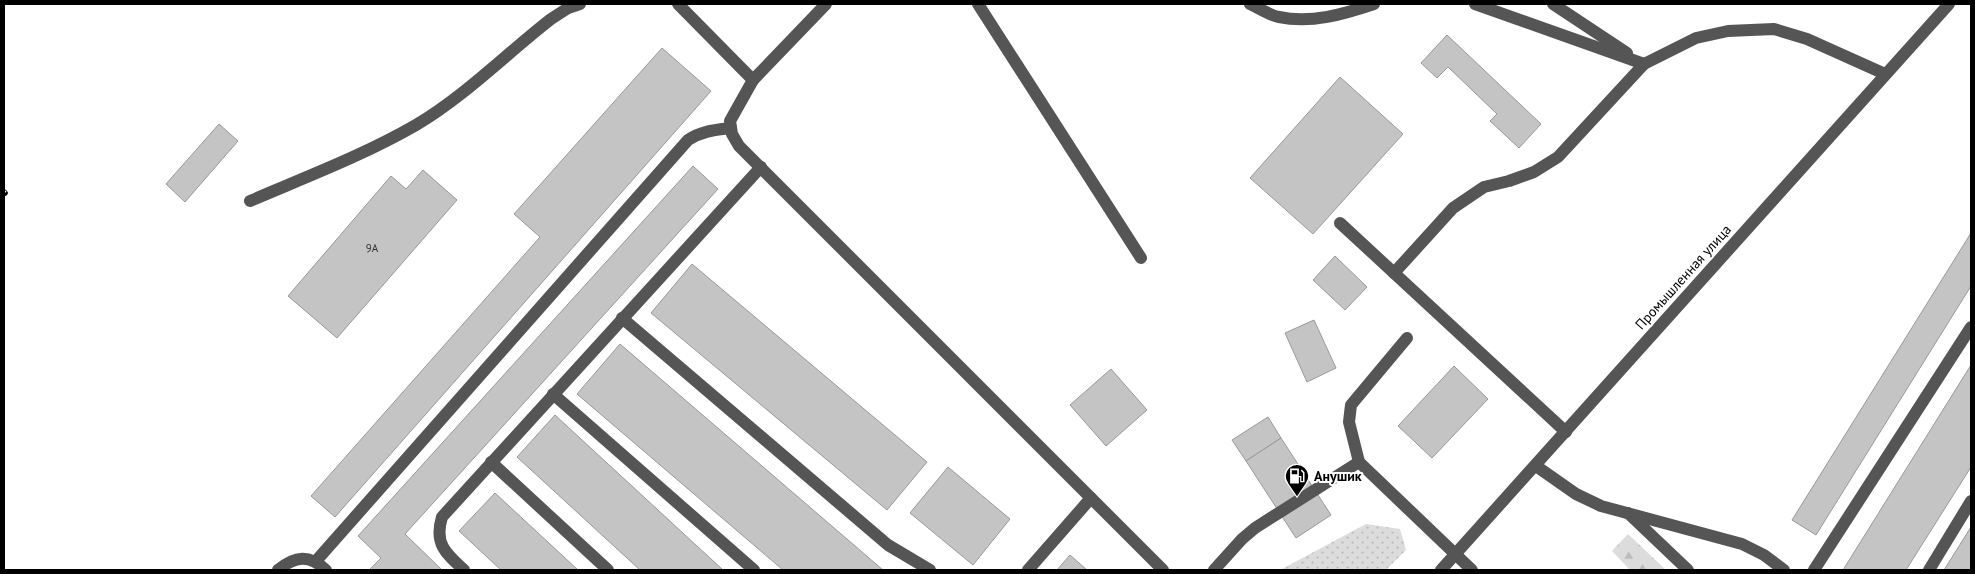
<svg xmlns="http://www.w3.org/2000/svg" width="1975" height="574" viewBox="0 0 1975 574" font-family="'PT Sans',sans-serif">
	<style>
		.grass { fill: url(#grass-dots) }
		.forest { fill: url(#forest-firs) }
		.building { fill: #c4c4c4; stroke: #999 }
		.lines { fill: none; stroke-linecap: round; stroke-linejoin: round }
		.minor { stroke: #555; stroke-width: 12 }
		.rail-casing { stroke: #000; stroke-width: 5.5 }
		.rail { stroke: #fff; stroke-width: 4; stroke-dasharray: 11; stroke-linecap: butt }
		.labels { text-anchor: middle; dominant-baseline: central; stroke-width: 4; stroke-linejoin: round; paint-order: stroke }
		.number-label { font-size: 11px; fill: #313131 }
		.street-label { font-size: 14px; fill: #000; stroke: #fff }
		.poi-label { font-size: 14px; font-weight: bold; fill: #000; stroke: #fff; text-anchor: start }
	</style>
	<defs>
		<pattern id="grass-dots" width="8" height="8" patternUnits="userSpaceOnUse" patternTransform="scale(1.25)"><rect width="8" height="8" fill="#dcdcdc"/><path d="M2 2h.1M6 6h.1" fill="none" stroke="#bbb" stroke-width="1.8" stroke-linecap="round"/></pattern>
		<pattern id="forest-firs" width="22" height="20" patternUnits="userSpaceOnUse" patternTransform="scale(1.25)"><rect width="22" height="20" fill="#dcdcdc"/><path d="M5 1l3.5 6h-7zM16 11l3.5 6h-7z" fill="#bbb"/></pattern>
	</defs>
	<rect width="100%" height="100%" fill="#fff"/>
	<polygon class="grass" points="1366,524 1400,529 1406,550 1386,570 1280,570"/>
	<polygon class="forest" points="1628,534 1666,570 1630,570 1612,551"/>
	<g class="building">
		<polygon points="1447,35 1541,124 1519,148 1490,121 1497,114 1448,67 1437,78 1421,63"/>
		<polygon points="662,48 711,91 335,517 311,496 540,237 514,214"/>
		<polygon points="1340,77 1403,134 1313,234 1250,178"/>
		<polygon points="219,124 238,141 185,202 166,184"/>
		<polygon points="693,166 718,189 405,534 442,570 369,570 381,558 358,536"/>
		<polygon points="423,170 457,200 337,338 288,296 391,176 406,189"/>
		<polygon points="1971,233 1971,286 1816,535 1792,520"/>
		<polygon points="1335,256 1367,287 1345,310 1313,280"/>
		<polygon points="692,264 927,462 887,510 651,313"/>
		<polygon points="1314,320 1336,368 1307,382 1285,333"/>
		<polygon points="620,344 883,570 783,570 577,394"/>
		<polygon points="1971,365 1971,467 1906,570 1843,570"/>
		<polygon points="1454,366 1488,399 1432,458 1398,426"/>
		<polygon points="1111,369 1147,410 1106,446 1070,405"/>
		<polygon points="555,415 723,570 640,570 517,457"/>
		<polygon points="1268,417 1281,438 1246,461 1232,440"/>
		<polygon points="1281,438 1331,515 1296,538 1246,461"/>
		<polygon points="948,467 1010,519 973,565 910,513"/>
		<polygon points="495,493 578,570 501,570 459,531"/>
		<polygon points="1971,527 1971,570 1944,570"/>
		<polygon points="1070,555 1087,570 1057,570"/>
	</g>
	<g class="lines">
		<g class="minor">
			<polyline points="678,4 753,80 730,121 732,134 739,146 1163,570"/>
			<polyline points="978,4 1141,258"/>
			<path d="M1250 4C1259 8 1269 15 1279 17 1311 24 1344 14 1374 4"/>
			<polyline points="1475,4 1644,64"/>
			<polyline points="1553,4 1627,53"/>
			<polyline points="753,80 826,4"/>
			<path d="M250 201C306 177 364 155 416 125 465 96 506 54 551 19L568 8 580 4"/>
			<polyline points="1340,223 1566,432"/>
			<polyline points="1394,273 1453,208 1484,187 1509,181 1534,172 1558,157 1644,64 1696,38 1728,31 1774,29 1807,39 1885,74"/>
			<polyline points="622,318 888,545 930,570"/>
			<polyline points="553,394 754,570"/>
			<polyline points="491,462 608,570"/>
			<polyline points="1359,462 1349,422 1351,405 1407,338"/>
			<polyline points="1536,466 1576,494 1601,506 1742,544 1764,555 1784,570"/>
			<polyline points="1628,513 1688,570"/>
			<path d="M316 561 688 140C701 131 715 130 731 128"/>
			<path d="M278 570C295 556 309 554 326 570"/>
			<path d="M464 570C445 553 434 543 442 517L761 167"/>
			<polyline points="1028,570 1091,498"/>
			<polyline points="1214,570 1242,539 1255,528 1359,462 1472,570"/>
			<polyline points="1441,570 1949,4"/>
			<polyline points="1814,570 1971,327"/>
			<polyline points="1929,570 1971,501"/>
		</g>
		<g class="rail-casing">
			<polyline id="rail" points="4,192 5,193"/>
		</g>
		<use href="#rail" class="rail"/>
	</g>
	<defs>
		<g id="fuel-pin" transform="scale(1.25)"><path d="M0 17L-7.5 6A9.5 9.5 0 1 1 7.5 6Z" fill="#000" stroke="#fff"/><path d="M-5.5-6h7V0h2V4h1.3V-2.5L3-4.5l.8-.8L6-3V5H2.5V1h-1V6h-7ZM-4.2-4.7v3.2H.2V-4.7Z" fill="#fff"/></g>
	</defs>
	<g fill-rule="evenodd">
		<use href="#fuel-pin" x="1297" y="476"/>
	</g>
	<g class="labels">
		<g class="number-label">
			<text x="372" y="248">9А</text>
		</g>
		<g class="street-label">
			<text transform="translate(1683 277) rotate(-48)">Промышленная улица</text>
		</g>
		<g class="poi-label">
			<text x="1314" y="476">Анушик</text>
		</g>
	</g>
	<rect width="1975" height="574" fill="none" stroke="#000000" stroke-width="10"/>
</svg>
